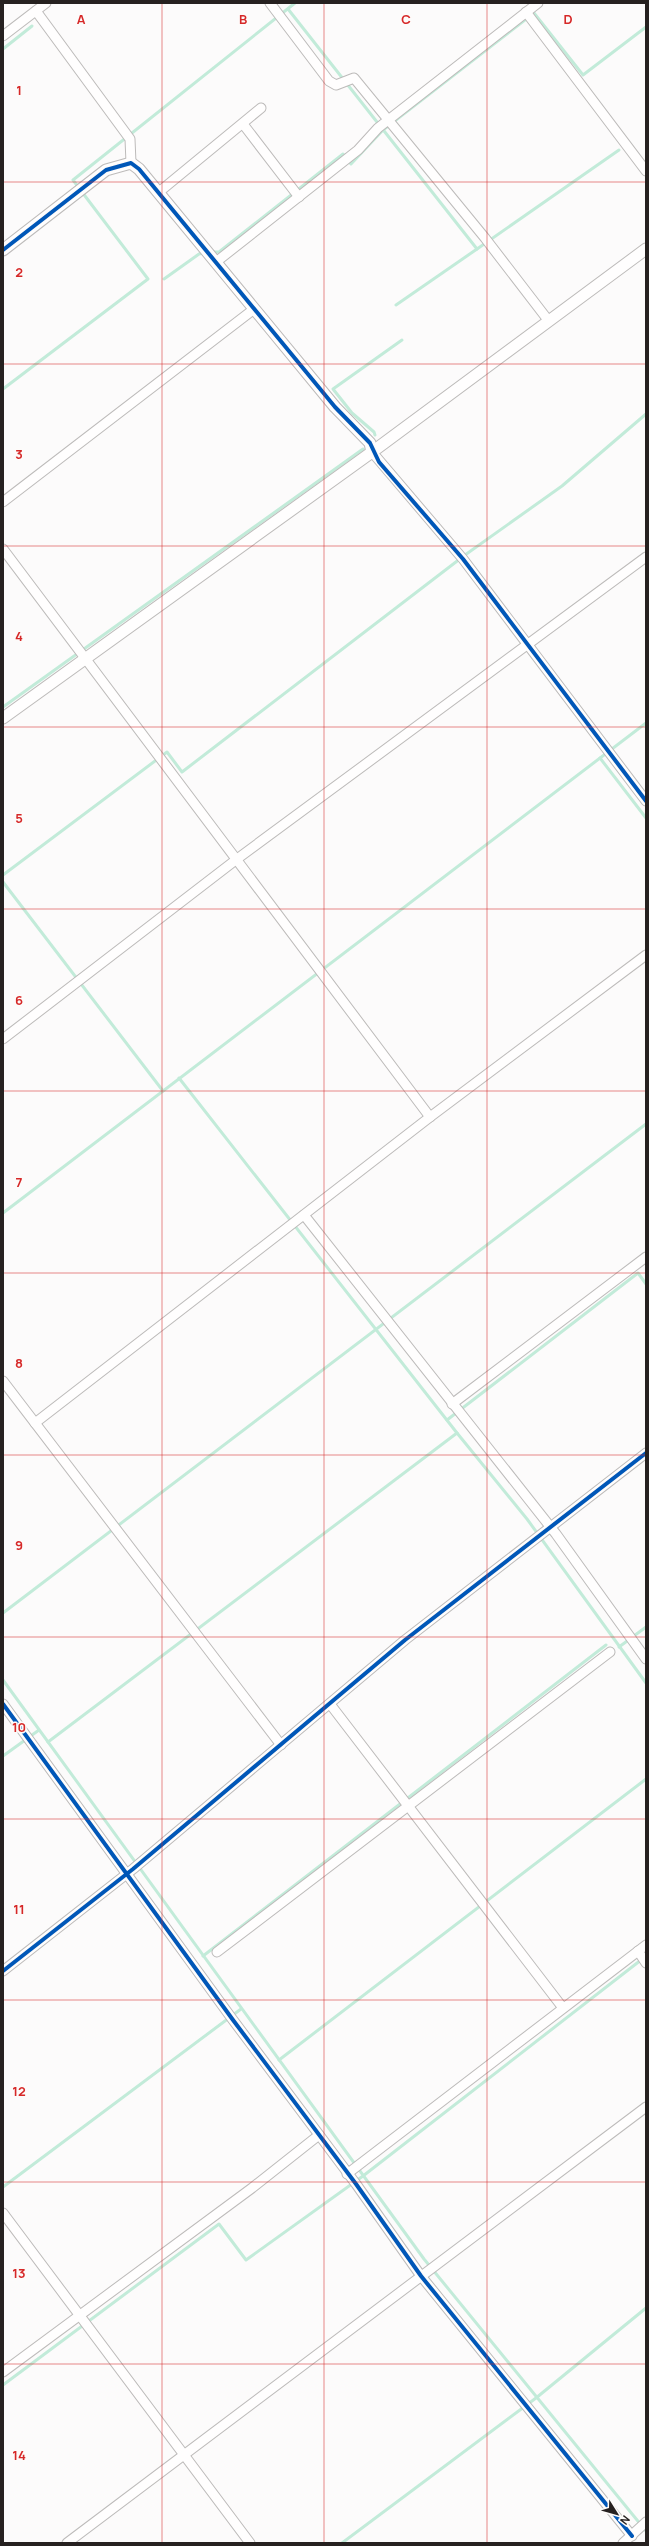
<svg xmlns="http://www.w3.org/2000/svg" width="649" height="2546" viewBox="0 0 649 2546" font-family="Manrope,sans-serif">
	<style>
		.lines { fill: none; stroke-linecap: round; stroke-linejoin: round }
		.stream { stroke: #c2ebd9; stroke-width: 3 }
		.minor-casing { stroke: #bdbbba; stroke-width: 11 }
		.tertiary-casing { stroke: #bdbbba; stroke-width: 13 }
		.minor { stroke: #fffefe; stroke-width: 9 }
		.tertiary { stroke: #fffefe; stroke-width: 11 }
		.cycleway-casing { stroke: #fdfbfa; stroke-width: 6 }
		.cycleway { stroke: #0057b8; stroke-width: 4 }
		.grid { fill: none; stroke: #d62828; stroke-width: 1; stroke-opacity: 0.55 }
		.grid-label { font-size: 13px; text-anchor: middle; font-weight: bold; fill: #d62828; stroke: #fdfbfa; stroke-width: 3; stroke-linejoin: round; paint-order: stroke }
	</style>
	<rect width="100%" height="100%" fill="#fcfbfb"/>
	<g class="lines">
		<g class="stream">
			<polyline points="288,9 477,249 619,150"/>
			<polyline points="3,49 32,26"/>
			<polyline points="79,188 73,180 295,3"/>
			<polyline points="211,252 219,252 343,154 351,164 383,130 534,13 583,75 646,27"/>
			<polyline points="164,279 199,254 204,253"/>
			<polyline points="396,305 477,249"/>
			<polyline points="3,389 148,279 82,192"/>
			<polyline points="375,435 374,432 352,413 333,389 402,340"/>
			<polyline points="3,707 363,449"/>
			<polyline points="600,758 646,818"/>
			<polyline points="3,875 167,752 182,772 465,555 562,486 646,414"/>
			<polyline points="3,882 163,1091"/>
			<polyline points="179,1078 457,1433 527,1519 646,1683"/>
			<polyline points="3,1213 646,723"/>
			<polyline points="447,1420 638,1273 646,1284"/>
			<polyline points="3,1613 646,1124"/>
			<polyline points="619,1647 646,1627"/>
			<polyline points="3,1680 424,2259 646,2531"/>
			<polyline points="48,1742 457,1433"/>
			<polyline points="3,1756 39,1730"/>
			<polyline points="203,1956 606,1645"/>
			<polyline points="279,2060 646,1779"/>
			<polyline points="3,2187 241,2009"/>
			<polyline points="3,2385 219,2224 246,2260 363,2176 641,1960"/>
			<polyline points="342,2543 536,2398 646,2308"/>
		</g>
		<g class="minor-casing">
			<g id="minor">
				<polyline points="270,3 329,81 336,85 354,78 485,238 548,320"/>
				<polyline points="36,11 130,139 131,163"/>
				<polyline points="526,12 646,171"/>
				<polyline points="3,36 46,3"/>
				<polyline points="243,124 299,197"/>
				<polyline points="159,192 261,108"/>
				<polyline points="216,262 358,150 378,128 538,3"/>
				<polyline points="372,452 463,559 646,801"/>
				<polyline points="3,502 254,309"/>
				<polyline points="3,549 430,1117"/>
				<polyline points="3,1039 237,859 646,557"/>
				<polyline points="304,1215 556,1534 646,1659"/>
				<polyline points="3,1381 281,1745"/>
				<polyline points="452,1404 646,1257"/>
				<polyline points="35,1423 430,1117 646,955"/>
				<polyline points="3,1704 233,2020 356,2184 421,2276 632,2536"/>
				<polyline points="330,1704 563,2008"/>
				<polyline points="638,1951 646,1963"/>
				<polyline points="217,1952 610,1652"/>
				<polyline points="3,1971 133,1869 405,1640 646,1453"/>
				<polyline points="347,2174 646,1945"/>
				<polyline points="3,2213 250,2543"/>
				<polyline points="3,2372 252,2188 319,2135"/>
				<polyline points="67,2543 646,2107"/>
				<polyline points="623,2543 646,2522"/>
			</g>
		</g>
		<g class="tertiary-casing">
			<g id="tertiary">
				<polyline points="3,250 106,170 131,163 139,169 335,407 370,443 372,452"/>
				<polyline points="3,718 372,452 646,249"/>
			</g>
		</g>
		<use href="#minor" class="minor"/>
		<use href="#tertiary" class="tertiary"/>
		<g class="cycleway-casing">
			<g id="cycleway">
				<polyline points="3,250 106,170 131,163 139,169 335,407 370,443 379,462 463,559 646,801"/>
				<polyline points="3,1704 233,2020 356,2184 421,2276 632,2536"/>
				<polyline points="3,1971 133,1869 405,1640 646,1453"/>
			</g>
		</g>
		<use href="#cycleway" class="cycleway"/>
	</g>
	<path class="grid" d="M162 3V2543M324 3V2543M487 3V2543M3 182H646M3 364H646M3 546H646M3 727H646M3 909H646M3 1091H646M3 1273H646M3 1455H646M3 1637H646M3 1819H646M3 2000H646M3 2182H646M3 2364H646"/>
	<g class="grid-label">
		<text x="81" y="24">A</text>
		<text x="243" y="24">B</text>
		<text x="406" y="24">C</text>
		<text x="568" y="24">D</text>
		<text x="19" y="95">1</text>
		<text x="19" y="277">2</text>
		<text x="19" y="459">3</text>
		<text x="19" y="641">4</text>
		<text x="19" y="823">5</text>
		<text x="19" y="1005">6</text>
		<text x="19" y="1187">7</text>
		<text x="19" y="1368">8</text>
		<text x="19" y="1550">9</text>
		<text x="19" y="1732">10</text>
		<text x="19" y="1914">11</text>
		<text x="19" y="2096">12</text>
		<text x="19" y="2278">13</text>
		<text x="19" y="2460">14</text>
	</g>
	<rect width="649" height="2546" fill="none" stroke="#262120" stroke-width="8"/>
	<g transform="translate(617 2514) rotate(127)" stroke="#fdfbfa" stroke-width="3" paint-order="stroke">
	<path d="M0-3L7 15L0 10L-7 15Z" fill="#262120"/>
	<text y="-6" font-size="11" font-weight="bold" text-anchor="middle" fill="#262120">N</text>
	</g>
</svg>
